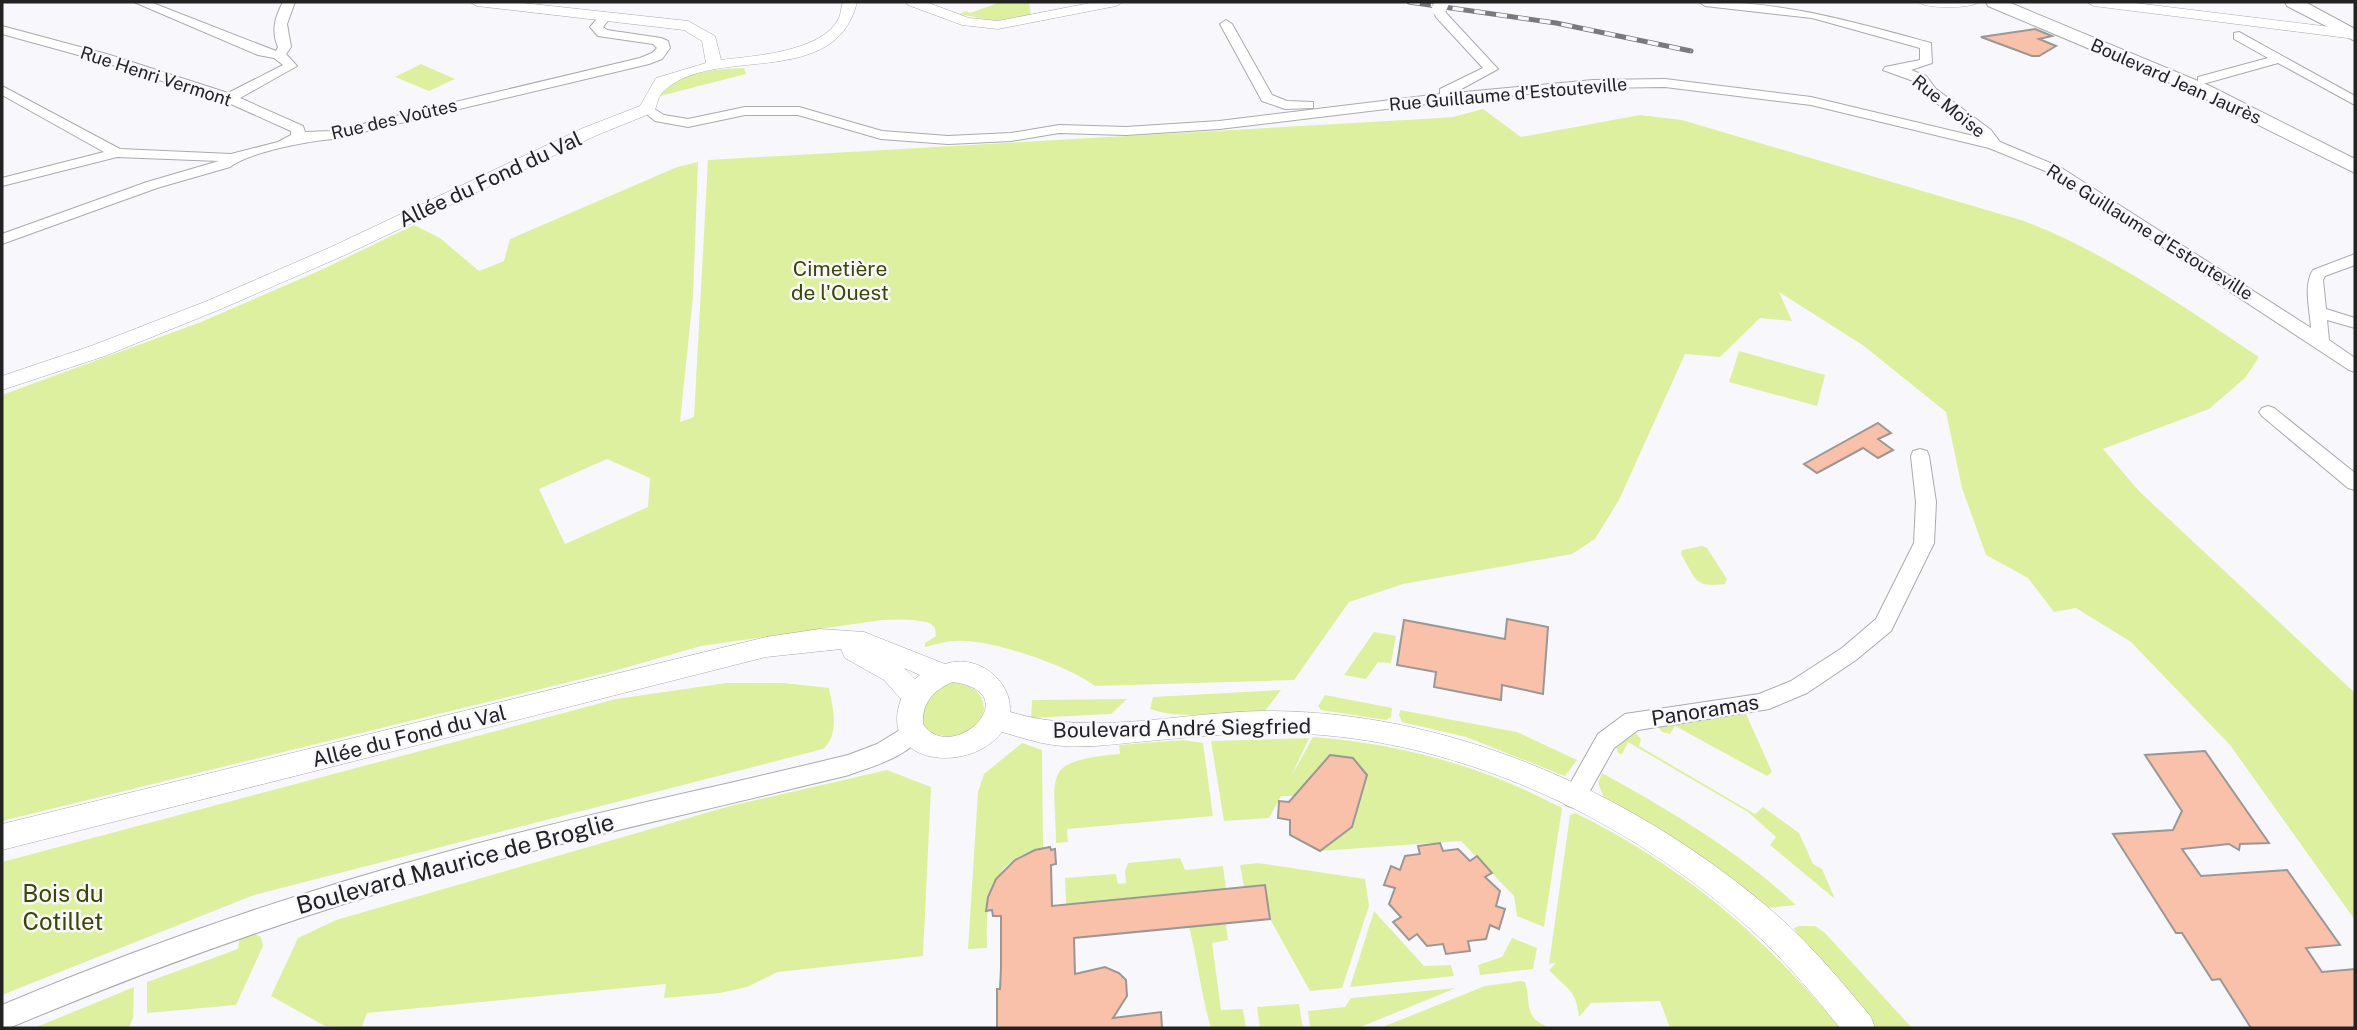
<svg xmlns="http://www.w3.org/2000/svg" width="2357" height="1030" viewBox="0 0 2357 1030" font-family="'Public Sans',sans-serif">
	<style>
		.green { fill: #ddf0a0; fill-rule: evenodd }
		.building { fill: #f9c1a9; stroke: #9a9795; stroke-width: 2 }
		.lines { fill: none; stroke-linecap: round; stroke-linejoin: round }
		.minor-casing { stroke: #a9aaad; stroke-width: 2 }
		.tertiary-casing { stroke: #a9aaad; stroke-width: 1 }
		.secondary-casing { stroke: #a9aaad; stroke-width: 2 }
		.minor { fill: #fff; fill-rule: evenodd }
		.tertiary { fill: #fff; fill-rule: evenodd }
		.secondary { fill: #fff; fill-rule: evenodd }
		.rail-casing { stroke: #7a7a7c; stroke-width: 5 }
		.rail { stroke: #f8f8fc; stroke-width: 3.5; stroke-dasharray: 11; stroke-linecap: butt }
		.minor-bridge-casing { stroke: #a9aaad; stroke-width: 15; stroke-linecap: butt }
		.minor-bridge { stroke: #fff; stroke-width: 14 }
		.labels { text-anchor: middle; dominant-baseline: central; stroke-width: 5; stroke-linejoin: round; paint-order: stroke }
		.far-street-label { font-size: 18px; fill: #222223; stroke: #f8f8fc }
		.street-label { font-size: 21px; fill: #222223; stroke: #f8f8fc }
		.park-label { font-size: 21px; fill: #3b4600; stroke: #f8f8fc }
		.near-street-label { font-size: 24px; fill: #222223; stroke: #f8f8fc }
		.near-park-label { font-size: 24px; fill: #3b4600; stroke: #f8f8fc }
	</style>
	<rect width="100%" height="100%" fill="#f8f8fc"/>
	<g class="green">
		<polygon points="1001,2 1029,2 1031,15 995,21 959,14 966,11 970,13"/>
		<polygon points="421,64 455,79 429,91 395,77"/>
		<path d="M744 68 746 74 660 96C678 71 717 69 744 68Z"/>
		<path d="M1483 109 1521 137 1640 115 1682 120 2024 221C2108 253 2184 307 2259 357L2245 378 2209 409 2103 449 2139 491 2355 693V920L2230 745 2131 642 2076 608 2054 612 2028 578 1986 555 1962 488 1946 412 1864 346 1779 292 1792 321 1760 318 1720 357 1685 354 1619 500 1595 539 1572 554 1403 584 1349 602 1294 680 1095 686C1068 666 996 641 963 641 950 640 938 644 925 647V643L936 636 935 628 930 623C914 619 899 619 882 620L701 646 614 671 2 821V395L201 322 321 270 414 225 440 238 479 271 504 261 510 239 677 167 698 162 693 297 680 422 694 417 708 160 1423 119 1453 117ZM607 459 650 478 648 507 565 544 539 489Z"/>
		<polygon points="1739,351 1825,375 1817,406 1729,382"/>
		<path d="M1702 546 1707 548 1727 579 1725 584C1693 588 1696 579 1681 554L1682 550Z"/>
		<polygon points="1374,632 1396,636 1391,663 1378,662 1366,679 1344,675"/>
		<path d="M953 682C971 686 983 690 984 710 974 740 949 741 924 730L918 704 924 695Z"/>
		<path d="M726 683H784L829 688C833 708 840 734 823 749L254 895 2 995V862L616 699Z"/>
		<path d="M1281 690 1265 711C1230 711 1183 721 1150 709L1153 697Z"/>
		<polygon points="1325,695 1392,708 1391,717 1386,720 1321,710 1318,706"/>
		<polygon points="1127,699 1111,714 1031,718 1032,700"/>
		<polygon points="1400,710 1517,732 1577,760 1565,776 1466,737 1402,722 1399,715"/>
		<polygon points="1746,714 1772,772 1767,776 1675,726 1670,734 1662,732 1658,727 1659,725"/>
		<polygon points="1636,733 1641,739 1639,746 1755,814 1763,807 1799,833 1813,864 1822,869 1835,899 1770,845 1776,837 1748,812 1628,742 1622,754 1618,753 1616,747"/>
		<path d="M1313 737C1402 744 1483 766 1562 808L1544 927 1517 916 1514 896 1461 841 1320 851 1352 827 1367 775 1353 758 1329 755 1294 796H1281L1269 818 1224 821 1211 741 1309 738 1291 777Z"/>
		<path d="M1183 740 1203 743 1213 816 1067 829 1068 842 1056 843C1055 773 1040 761 1120 754L1119 745Z"/>
		<path d="M1022 743 1042 750 1043 848C988 860 986 901 987 948L968 949 978 792 984 774Z"/>
		<polygon points="887,770 931,787 923,956 778,972 747,987 720,993 664,998 666,984 367,1013 362,1027 325,1026 271,996 298,938 336,920 730,806"/>
		<path d="M1602 773C1671 811 1738 851 1796 905L1767 908 1604 798 1598 783Z"/>
		<path d="M1575 813C1682 865 1765 937 1840 1028H1670L1660 1001 1591 1003 1579 1017C1576 988 1566 989 1549 970L1556 963 1549 964 1570 815Z"/>
		<polygon points="1180,858 1185,870 1223,866 1226,889 1066,904 1065,878 1116,874 1118,884 1126,883 1125,871 1128,863"/>
		<polygon points="1258,863 1365,879 1369,906 1342,988 1310,991 1270,919 1265,885 1244,887 1240,865"/>
		<polygon points="1374,911 1424,966 1451,965 1454,976 1350,987"/>
		<path d="M1226 924 1228 940 1212 943 1221 1010 1243 1009 1246 1028H1211C1201 995 1198 961 1189 927Z"/>
		<polygon points="1799,926 1815,926 1825,933 1912,1028 1875,1028 1798,937 1794,928"/>
		<polygon points="251,932 261,937 263,946 236,1005 147,1013 147,982 238,949 240,935"/>
		<polygon points="1512,938 1537,948 1533,969 1480,975 1478,965 1502,957"/>
		<path d="M1521 981 1525 982C1532 1001 1521 1019 1552 1028H1380L1485 986Z"/>
		<polygon points="134,987 133,1018 129,1028 34,1028"/>
		<polygon points="1456,988 1358,1028 1310,1028 1308,1011 1345,1007 1351,998"/>
		<polygon points="1299,1004 1303,1028 1260,1028 1257,1007"/>
	</g>
	<g class="building">
		<polygon points="2035,29 2052,36 2039,39 2056,46 2039,56 2032,56 1981,37"/>
		<polygon points="1878,423 1891,433 1878,439 1893,450 1878,458 1863,448 1817,473 1804,464"/>
		<polygon points="1507,619 1548,627 1543,694 1502,685 1501,700 1434,687 1436,672 1397,665 1404,620 1505,639"/>
		<polygon points="2205,751 2269,843 2240,844 2239,850 2229,844 2182,849 2201,876 2287,870 2340,945 2306,948 2322,972 2355,969 2355,1028 2251,1028 2220,979 2212,980 2182,933 2176,933 2113,834 2173,830 2182,811 2145,755"/>
		<polygon points="1330,755 1353,758 1367,775 1352,827 1320,851 1290,835 1290,820 1278,818 1279,801 1289,802"/>
		<polygon points="1440,843 1443,851 1458,849 1470,861 1477,856 1492,873 1485,877 1500,891 1496,906 1505,909 1499,929 1490,925 1486,939 1468,941 1470,951 1446,954 1443,944 1427,946 1417,934 1409,940 1393,922 1401,917 1389,904 1395,888 1384,885 1391,866 1400,870 1405,856 1420,854 1418,846"/>
		<polygon points="1050,847 1051,850 1055,849 1056,864 1051,865 1052,906 1265,885 1270,919 1074,938 1075,974 1105,967 1119,973 1126,980 1127,996 1113,1018 1161,1012 1162,1028 997,1028 997,989 1000,989 1001,968 1001,916 993,916 992,910 986,911 988,897 996,879 1015,860 1035,850"/>
	</g>
	<g class="lines">
		<g class="minor-casing">
			<g id="minor">
				<path d="M134 2H150L276 51 278 47C271 31 275 17 283 2H295L287 24 291 47 286 54 297 66 240 98 303 126 305 132 333 131 640 58 652 53 657 48 653 44 598 36 590 27 601 14 605 13 611 17 603 27 607 30 661 38 668 41 670 48 662 59 649 64 333 139C308 141 250 152 230 167L157 188 2 244V234L147 182 219 161 117 157 2 186V178L104 152 2 95V86L120 149 231 154 278 142 291 135V131L224 101 100 61 2 34V26L110 55 228 93 283 65 274 58 258 55Z"/>
				<path d="M1699 2C1779 0 1854 22 1931 43L1932 63 1911 70 1926 76 1936 89 1991 130 2000 142 2060 167 2311 328C2310 309 2303 286 2313 270L2355 254V265L2325 276 2323 280 2326 309 2355 318V328L2327 320 2329 340 2355 358V372L2349 370 2050 173 1989 148 1811 105 1665 87 1593 88 1444 102 1219 129 1126 135 1059 133 1011 141 948 144 881 139 798 115H745L688 127 655 121 641 109 648 105 664 115 688 119 745 107H799L882 131 948 136 1011 133 1059 125 1126 127 1219 121 1440 94V89L1483 68 1436 17 1433 9 1439 5 1443 6 1446 13 1498 69 1454 93 1593 80 1665 79 1811 97 1982 138 1926 95 1916 82 1883 70 1885 67 1920 60V48L1812 18 1705 6Z"/>
				<polygon points="1226,20 1232,24 1272,95 1287,101 1313,102 1313,108 1285,109 1262,101 1220,24"/>
				<polygon points="2239,32 2355,96 2355,105 2278,63 2203,84 2198,83 2198,77 2268,58 2234,39 2234,33"/>
				<polygon points="2268,406 2274,408 2355,473 2355,490 2348,488 2262,416 2259,412 2262,408"/>
				<polygon points="1920,449 1927,451 1929,456 1936,502 1934,543 1891,631 1856,660 1807,693 1769,709 1638,730 1614,748 1582,805 1574,808 1566,805 1562,798 1598,734 1625,714 1759,694 1791,681 1842,648 1876,619 1914,543 1916,502 1911,456 1913,451"/>
				<path d="M913 722 921 724 924 731C912 756 873 766 849 775 715 808 581 837 448 873 297 915 152 968 9 1028H2V1005C147 944 295 893 446 852 579 815 714 788 848 755L877 744Z"/>
			</g>
		</g>
		<g class="tertiary-casing">
			<g id="tertiary">
				<path d="M470 2H514L688 21 715 36 721 60C753 56 823 52 839 18 841 13 841 7 843 2H857C835 93 710 42 662 93 657 99 657 106 654 112L595 136 345 255 221 309 105 356 2 390V376L91 346 207 301 331 247 583 128 640 106 656 78 706 63 702 41 684 30 477 6Z"/>
				<polygon points="906,2 926,2 969,18 998,21 1095,2 1123,2 1116,6 998,29 962,25 908,5"/>
				<path d="M1918 2H1979C1971 9 1925 9 1918 2Z"/>
				<polygon points="2087,2 2127,2 2355,30 2355,39 2094,6"/>
				<path d="M820 629 864 632 945 664C977 653 1012 680 1010 712 1096 738 1186 710 1273 711 1457 713 1641 796 1778 916 1812 946 1842 982 1871 1017L1875 1028H1840C1815 997 1789 965 1759 937 1630 817 1449 732 1271 733 1226 733 1182 738 1138 742 1114 744 1089 748 1064 746 1043 745 1023 738 1002 732 969 775 877 765 901 699L884 680 845 658 841 649 766 657 2 850V824L766 637ZM904 668 920 675 915 679ZM953 682C1030 693 951 766 923 724 922 703 933 690 953 682Z"/>
			</g>
		</g>
		<g class="secondary-casing">
			<g id="secondary">
				<polygon points="1986,2 2008,2 2210,86 2355,159 2355,173 2196,94 1988,6"/>
				<polygon points="2285,2 2305,2 2355,29 2355,41 2287,6"/>
			</g>
		</g>
		<use href="#minor" class="minor"/>
		<use href="#tertiary" class="tertiary"/>
		<use href="#secondary" class="secondary"/>
		<g class="rail-casing">
			<polyline id="rail" points="1409,2 1556,23 1691,51"/>
		</g>
		<use href="#rail" class="rail"/>
		<g class="minor-bridge-casing">
			<polyline id="minor-bridge" points="1439,9 1442,2"/>
		</g>
		<use href="#minor-bridge" class="minor-bridge"/>
	</g>
	<g class="labels">
		<g class="far-street-label">
			<text transform="translate(156 76) rotate(18)">Rue Henri Vermont</text>
			<text transform="translate(2176 81) rotate(24)">Boulevard Jean Jaurès</text>
			<text transform="translate(1508 94) rotate(-5)">Rue Guillaume d'Estouteville</text>
			<text transform="translate(1949 106) rotate(39)">Rue Moïse</text>
			<text transform="translate(394 119) rotate(-13)">Rue des Voûtes</text>
			<text transform="translate(2150 232) rotate(32)">Rue Guillaume d'Estouteville</text>
		</g>
		<g class="street-label">
			<text transform="translate(490 179) rotate(-25)">Allée du Fond du Val</text>
			<text transform="translate(1705 710) rotate(-9)">Panoramas</text>
			<text transform="translate(1182 728) rotate(-1)">Boulevard André Siegfried</text>
			<text transform="translate(409 736) rotate(-14)">Allée du Fond du Val</text>
		</g>
		<g class="park-label">
			<text x="840" y="268">Cimetière<tspan x="840" dy="24">de l'Ouest</tspan></text>
		</g>
		<g class="near-street-label">
			<text transform="translate(455 863) rotate(-15)">Boulevard Maurice de Broglie</text>
		</g>
		<g class="near-park-label">
			<text x="63" y="893">Bois du<tspan x="63" dy="28">Cotillet</tspan></text>
		</g>
	</g>
	<rect width="2357" height="1030" fill="none" stroke="#222223" stroke-width="7"/>
</svg>
